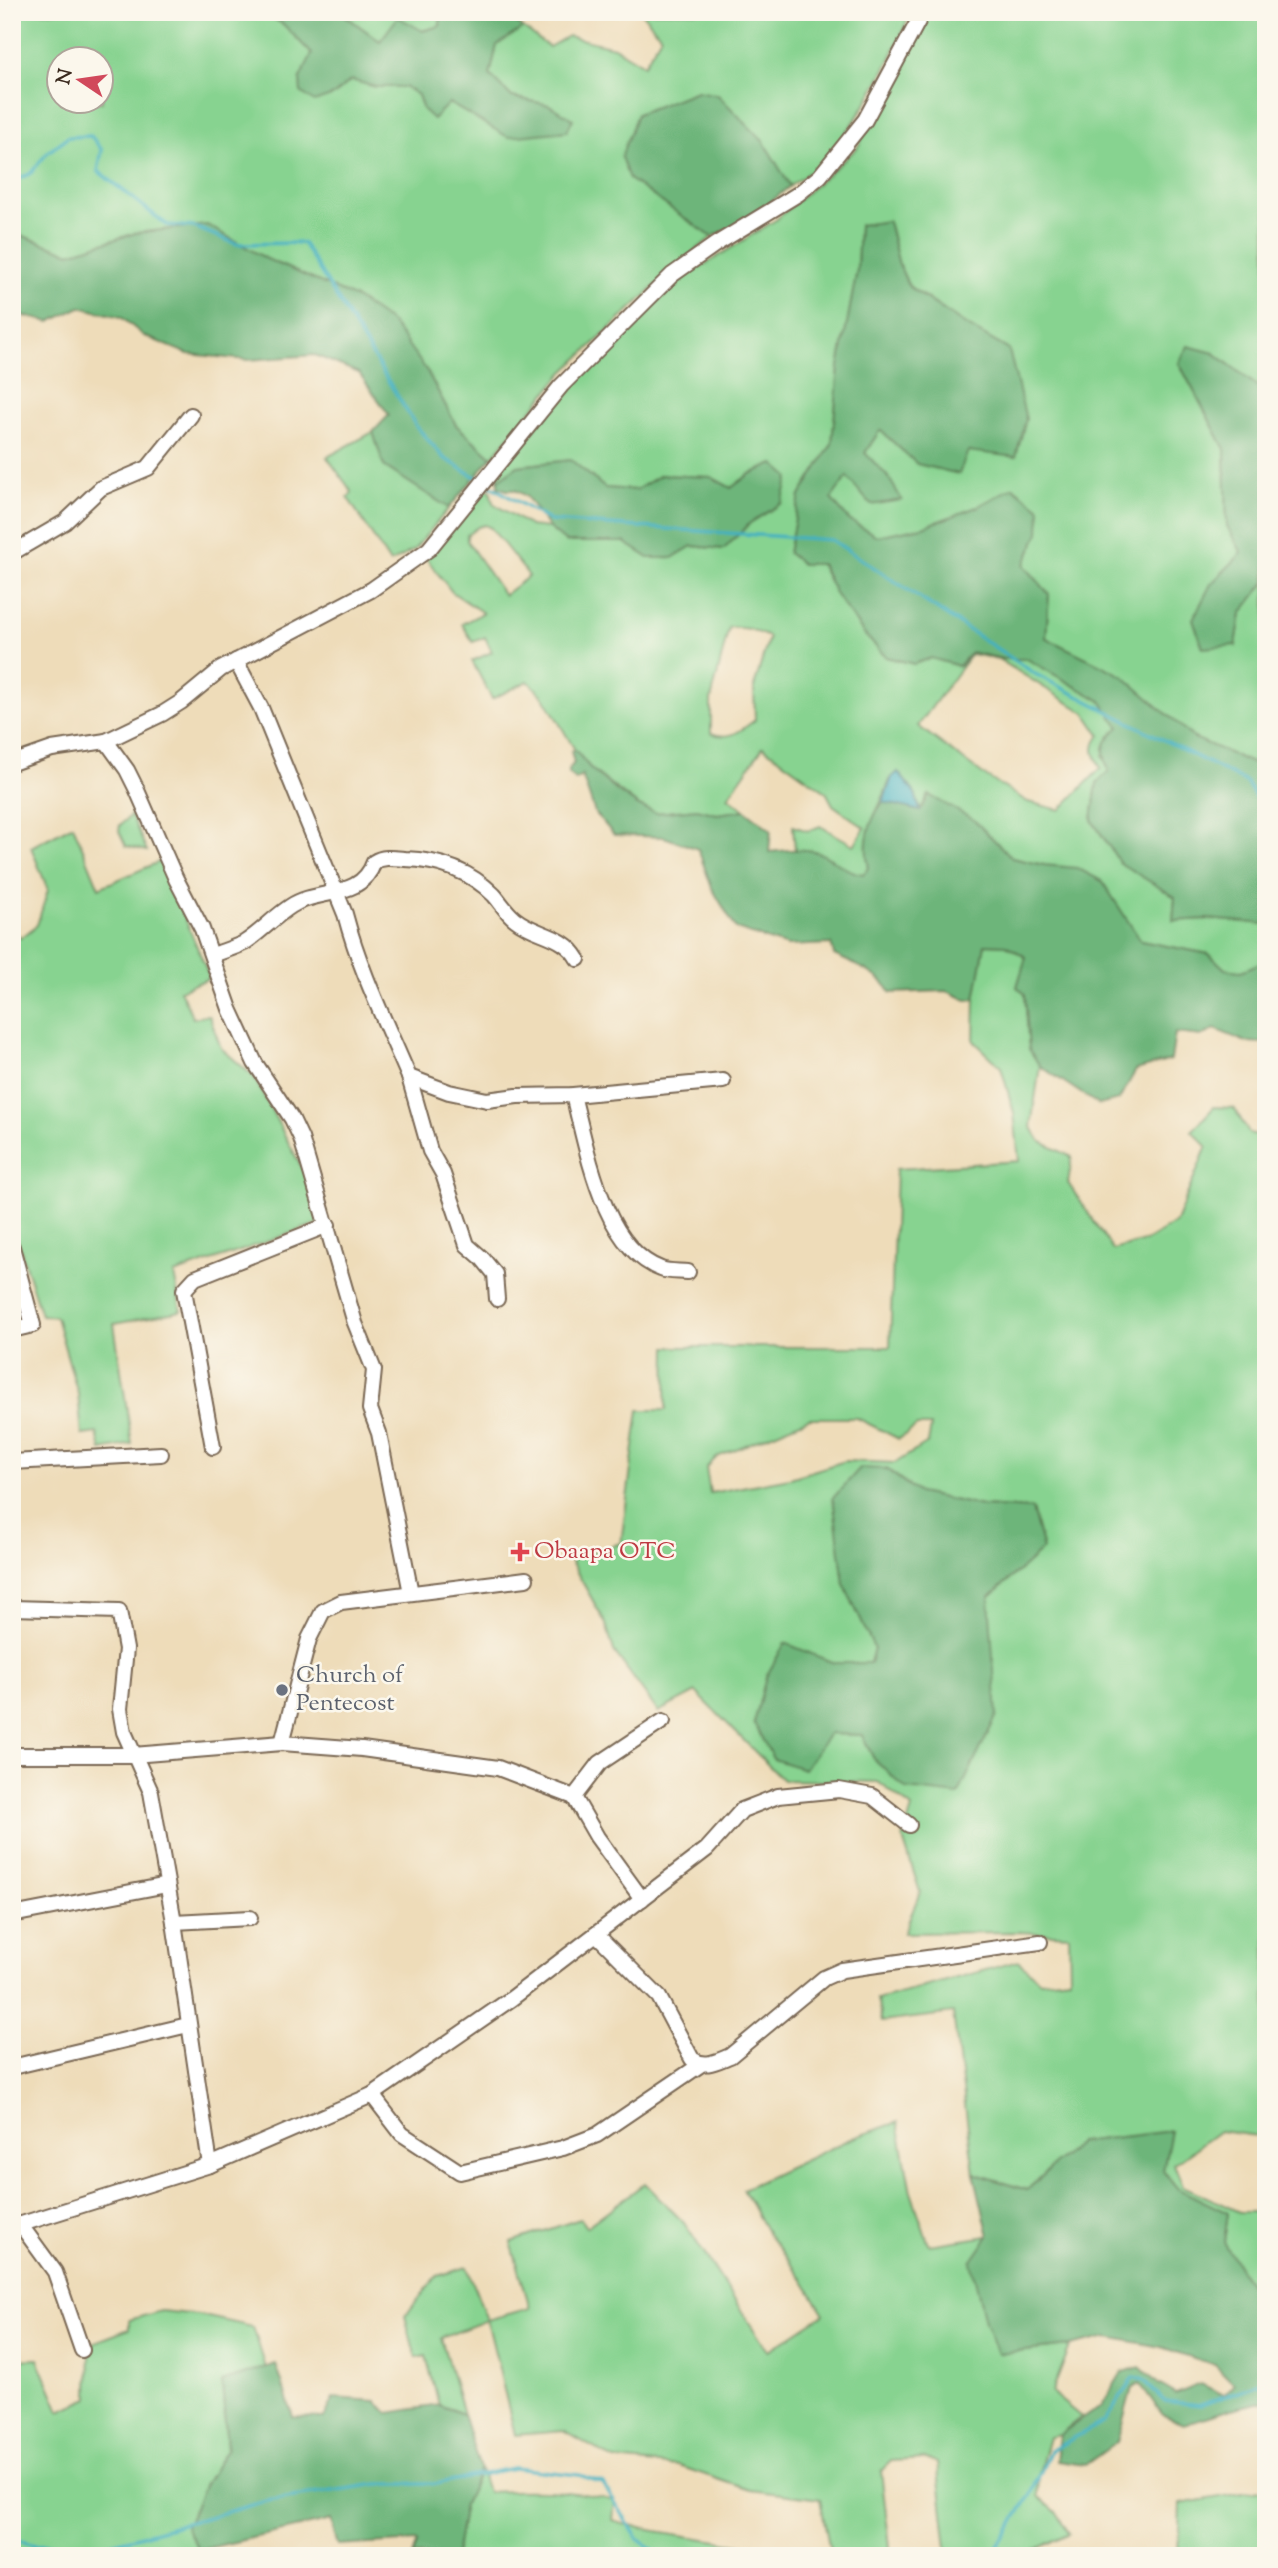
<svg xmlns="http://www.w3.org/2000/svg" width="1278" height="2568" viewBox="0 0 1278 2568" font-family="'Sorts Mill Goudy',serif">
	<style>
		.green { fill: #87d390; stroke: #617e57; stroke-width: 2; fill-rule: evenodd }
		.forest { fill: #6db57a; stroke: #54704c; stroke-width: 2 }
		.water { fill: #43b1c0; stroke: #3f6e6f; stroke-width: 2 }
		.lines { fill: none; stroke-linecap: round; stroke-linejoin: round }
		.stream { stroke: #43b1c0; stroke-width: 3.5 }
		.minor-casing { stroke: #7a6854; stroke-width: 18 }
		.minor { stroke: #fff; stroke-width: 14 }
		.health-dot { fill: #e0444e; stroke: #fbf7ec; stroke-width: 2.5 }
		.worship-dot { fill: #6b7280; stroke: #fbf7ec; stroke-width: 2.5 }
		.labels { text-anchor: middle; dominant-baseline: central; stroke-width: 5; stroke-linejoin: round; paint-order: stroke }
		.health-label { font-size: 24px; fill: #be3a42; stroke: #fbf7ec; text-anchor: start }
		.worship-label { font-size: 24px; fill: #5b616d; stroke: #fbf7ec; text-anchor: start }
	</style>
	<rect width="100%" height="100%" fill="#fbf7ec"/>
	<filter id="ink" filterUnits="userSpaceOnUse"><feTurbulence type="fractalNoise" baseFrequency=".0143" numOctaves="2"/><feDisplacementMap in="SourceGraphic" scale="14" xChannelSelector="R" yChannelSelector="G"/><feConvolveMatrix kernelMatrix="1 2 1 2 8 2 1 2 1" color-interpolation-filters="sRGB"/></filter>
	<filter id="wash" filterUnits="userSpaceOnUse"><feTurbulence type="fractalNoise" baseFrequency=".00686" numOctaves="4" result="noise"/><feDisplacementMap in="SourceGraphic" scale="28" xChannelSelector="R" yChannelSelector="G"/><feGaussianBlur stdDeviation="1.57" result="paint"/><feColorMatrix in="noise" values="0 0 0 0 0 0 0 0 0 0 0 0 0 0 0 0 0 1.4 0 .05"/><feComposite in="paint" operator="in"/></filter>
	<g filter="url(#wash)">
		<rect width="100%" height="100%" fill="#eedcb9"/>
		<g class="green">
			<path d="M12 12H263L284 25 313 55 300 78 301 92 334 95 351 80 376 87H405L418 95 423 110 434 118 448 103 509 137 549 105 512 97 490 75 497 45 523 28 549 47 568 36 614 47 644 65 661 36 641 12H911C890 63 859 125 820 164 811 172 800 179 790 186L763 141 697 91 637 114 629 179 712 237 670 272 563 373 492 457 456 425 427 371 267 259 207 225 136 233 70 253 12 232ZM60 60H102V102H60Z"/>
			<polygon points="340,12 441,12 440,26 380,41"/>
			<path d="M928 12H1266V393L1214 353 1179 363 1225 449 1227 526 1242 553 1211 584 1236 645 1241 614 1266 581V753L1256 765 1194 738 1123 676 1046 638 1049 594 1024 565 1039 533 1014 487 977 507 923 527 877 536 849 520 830 498 847 476 889 478 865 453 880 430 917 464 968 451 1009 350 964 324 909 286 899 265 888 221 859 226 857 270 839 367 832 444 800 496 788 553 802 564H820L836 595 865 635 886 657 914 664 931 658 959 666 971 652 1003 659H1027L1101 701 1119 727 1103 755 1109 771 1097 783 1092 820 1120 863 1175 897 1173 921 1207 919 1266 924V964L1263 962 1241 972 1225 969 1209 954 1140 941 1113 899 1044 865 1012 858 997 843 929 795 920 811 915 793 891 777C880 811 860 829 869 868L863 874 851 873 815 851 795 850 793 826 808 831 820 826 854 845 865 828 833 805 826 792 763 747 728 797 745 810 717 814 697 809 656 813 639 806 591 769 575 750 544 697 528 681 492 699 472 661 492 652 485 637 473 642 462 624 483 613 452 592 426 558 482 490H490L493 503 530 526 549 528 566 542H624L649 558H672L692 546 724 549 750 523 782 503 750 474 731 488 711 477 661 475 636 490 605 488 571 460 518 466 498 480V472L562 395 644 312 687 276 777 219 857 148 914 43ZM485 525 491 528 529 576 504 595 467 541V535L478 527ZM729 627 750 629 769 637 754 687 755 720C740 731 730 741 711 733V700ZM971 654 998 659 1085 713 1100 735C1090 748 1094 754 1101 768L1060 810 1028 802 982 774 918 726Z"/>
			<polygon points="373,432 384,466 449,508 414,550 390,563 348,498 352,492 327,457"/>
			<polygon points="131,815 147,851 126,846 119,831 120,825"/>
			<polygon points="73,825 99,888 161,861 210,978 180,990 193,1018 209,1015 221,1048 254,1077 304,1172 320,1223 174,1274 181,1311 114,1324 132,1444 101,1450 97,1433 82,1435 78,1394 56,1317 41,1315 12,1223 12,930 21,938 37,925 48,890 31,847"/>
			<path d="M985 944 1006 945 1026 958 1017 987 1025 994 1029 1049 1040 1066 1031 1126 1040 1141 1072 1157 1068 1183 1113 1250 1148 1240 1176 1222 1207 1146 1192 1131 1214 1107 1234 1108 1249 1133 1266 1137V2137L1219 2131 1174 2164 1183 2186 1239 2212H1266V2298L1256 2295 1224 2242 1228 2213 1178 2189 1163 2170 1170 2132 1079 2142 1027 2190 974 2173 953 2013 882 2022 877 2000 1018 1961 1040 1981 1070 1978 1069 1935 1019 1932 904 1933 920 1892 903 1839 912 1808 878 1782 783 1780 696 1692 658 1712 614 1651 606 1624 570 1560 621 1543 639 1410H666L667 1347H890L896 1169 1019 1161 1014 1113 1001 1067 974 1041 975 999ZM810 1418H857L899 1439 917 1426H931L928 1443 895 1463 845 1461 790 1478 710 1493 706 1468 717 1457ZM887 1469 919 1493 982 1506 1032 1509 1043 1549 989 1598 990 1641 874 1759 862 1735 829 1734 785 1644 834 1663H870L874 1648 844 1584Z"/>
			<polygon points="898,2122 911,2192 929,2245 989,2236 998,2354 1070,2346 1052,2393 1081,2417 1059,2435 1049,2437 1039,2473 1038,2496 1056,2512 1069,2533 1023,2556 948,2556 937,2462 925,2459 891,2461 881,2471 891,2556 831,2556 820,2499 750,2490 679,2466 615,2460 564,2431 515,2435 487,2320 441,2338 463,2414 439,2405 426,2356 416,2358 405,2316 437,2276 467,2267 487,2320 530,2308 511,2242 580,2219 586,2227 645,2183 684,2223 768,2351 824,2314 802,2278 768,2234 743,2189 850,2139"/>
			<polygon points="161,2311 199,2315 253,2327 266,2368 222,2382 227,2448 205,2484 187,2527 199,2550 174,2556 12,2556 12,2360 38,2359 60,2411 89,2398 90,2344 129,2329 129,2320"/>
			<path d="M480 2469 487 2492C530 2490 572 2489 615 2500L613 2520 644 2529 742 2545 740 2556H455L464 2504Z"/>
			<polygon points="1266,2489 1266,2556 1178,2556 1180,2504"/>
		</g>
		<g class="forest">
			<polygon points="263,12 340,12 380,41 398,17 423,31 440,26 441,12 501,12 523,28 497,45 490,75 512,97 549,105 573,119 567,131 508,137 449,103 433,119 423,110 418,95 405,87 376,87 351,80 334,95 314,102 301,92 300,78 312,54 284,25"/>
			<polygon points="697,91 718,95 763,141 790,186 755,215 712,237 629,179 621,157 637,114"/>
			<path d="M888 221 899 265 909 287 964 324 1009 350 1026 419 1016 457 968 451 959 474 917 464 880 430 865 453 889 478 902 500 871 505 847 477 831 499 849 520 877 536 923 527 977 507 1013 487 1040 508 1039 533 1024 565 1049 594 1046 638 1123 676 1194 738 1256 765 1266 753V924L1207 919 1173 921 1175 897 1120 863 1092 820 1097 783 1109 771C1101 749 1101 743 1119 727L1101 701 1027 659H1003L971 652 959 666 931 658 914 664 886 657 865 635 836 595 821 564H802L788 553 800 496 832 444 839 367 857 270 859 225Z"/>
			<polygon points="207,225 267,259 356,298 392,323 427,371 456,425 492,457 449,508 384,466 373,432 389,415 359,373 315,355 248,360 188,354 144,336 121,317 80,307 50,322 12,313 12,232 70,253 136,233"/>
			<polygon points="1188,346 1214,353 1266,393 1266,581 1241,614 1236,645 1203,648 1193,619 1211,584 1242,553 1227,526 1225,449 1179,363"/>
			<polygon points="571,460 605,488 636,490 661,475 711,477 731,488 750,474 774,464 789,477 782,503 750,523 724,549 692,546 672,558 649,558 624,542 566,542 549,528 526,496 515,490 507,490 498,487 498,480 518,466"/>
			<path d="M575 750 591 769 617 791 639 806 656 813 697 809 717 814 745 810 771 830 769 852C783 851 799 848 813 851 832 855 843 872 863 874L869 868C863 843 868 822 883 802L920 811 929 795 974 820 1012 858 1044 865 1077 868 1102 881 1141 941 1209 954 1225 969 1241 971 1263 962 1266 964V1043L1246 1042 1215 1029 1202 1036 1175 1033 1171 1060 1136 1070 1119 1100 1099 1105 1040 1066 1029 1049 1025 994 1017 987 1026 957 1006 945 985 944 975 999 967 1000 947 991 891 993C880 973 853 964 834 955L831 944 787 946 736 929 712 888 698 849 664 837 614 835 595 813 582 775 576 780 569 774V769L574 763 571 751Z"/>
			<polygon points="860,1468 886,1469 919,1493 982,1506 1032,1509 1043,1549 989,1598 997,1715 958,1795 906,1789 874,1759 862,1735 829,1734 804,1769 773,1759 754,1723 766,1677 785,1643 834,1663 870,1663 874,1648 844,1584 833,1498"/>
			<polygon points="1171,2131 1163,2171 1178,2189 1228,2213 1224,2242 1256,2295 1266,2298 1266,2401 1227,2410 1184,2424 1163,2415 1140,2384 1132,2388 1117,2442 1085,2465 1056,2461 1059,2435 1102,2405 1122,2372 1140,2367 1157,2383 1176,2394 1201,2384 1224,2395 1234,2384 1215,2365 1161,2347 1108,2337 1070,2346 998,2354 985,2321 971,2262 989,2236 974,2173 1027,2190 1079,2142"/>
			<polygon points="276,2364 293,2417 324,2418 334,2398 376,2401 389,2413 439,2405 463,2414 480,2469 464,2504 455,2556 413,2556 418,2541 338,2546 331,2520 199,2550 186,2527 205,2484 227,2448 222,2382"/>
		</g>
		<polygon class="water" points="898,772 915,793 920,811 883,802 892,777"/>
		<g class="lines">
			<g class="stream">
				<polyline points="12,181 30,174 48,152 68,137 91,136 102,150 98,171 167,225 194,227 237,244 303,243 416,426 444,458 479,479"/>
				<polyline points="486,483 550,521 832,540 1037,675 1246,782 1266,814"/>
				<polyline points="12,2539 35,2545 105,2545 267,2501 378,2484 435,2484 513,2468 579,2475 603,2483 638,2539 662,2556"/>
				<polyline points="992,2556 1031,2494 1050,2451 1105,2421 1133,2377 1144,2380 1164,2401 1201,2405 1266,2381"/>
			</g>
		</g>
	</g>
	<g filter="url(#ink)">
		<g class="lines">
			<g class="minor-casing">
				<g id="minor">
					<polyline points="12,553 65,522 101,488 148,468 191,415"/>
					<path d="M236 661 261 708 345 914C360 971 386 1023 409 1077L449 1092 487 1100 517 1096 573 1095 723 1081"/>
					<polyline points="106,741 127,770 136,788 176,879 202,929 230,1009 255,1063 292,1119 301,1138 355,1323 374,1370 370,1409 379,1433 411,1593"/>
					<polyline points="12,763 52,749 106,741 162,714 181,702 221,669 371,590 429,549 561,386 672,275 716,244 798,194 820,176 865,120 923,12"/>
					<path d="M213 955C223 951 234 948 244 943 261 932 274 917 291 906 318 888 361 900 374 862 383 856 394 858 405 859 439 860 470 871 494 895 501 903 507 913 515 919 536 936 564 934 578 959"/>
					<polyline points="409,1077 430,1151 443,1174 467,1245 482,1258 495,1274 497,1299"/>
					<path d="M573 1095C587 1148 602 1247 661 1269 668 1272 679 1271 688 1272"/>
					<polyline points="12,1247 33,1325 12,1330"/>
					<polyline points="213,1447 184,1290 195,1278 328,1225"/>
					<polyline points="12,1462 161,1454"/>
					<polyline points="12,1608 119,1611 126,1649 120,1709 124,1732 151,1792 174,1922 210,2165"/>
					<polyline points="282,1743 309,1639 323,1611 341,1602 526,1579"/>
					<polyline points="12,1755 133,1755 282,1743 362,1749 498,1768 574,1797 597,1837 642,1899"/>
					<polyline points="574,1797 600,1763 663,1721"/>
					<polyline points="12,1915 167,1885"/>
					<polyline points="174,1922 250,1918"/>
					<path d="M596 1934 659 1997 692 2059C705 2068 715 2062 730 2056L824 1978 842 1970 1040 1942"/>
					<polyline points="12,2067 188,2025"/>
					<polyline points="372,2095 402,2134 460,2172 563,2148 597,2135 700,2065"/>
					<polyline points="20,2224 55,2272 82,2350"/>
					<polyline points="12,2227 210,2165 372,2095 511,1999 707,1849 742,1810 778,1796 839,1790 872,1796 909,1825"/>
				</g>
			</g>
			<use href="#minor" class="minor"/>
		</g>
	</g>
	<path class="health-dot" d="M516.5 1541.5h7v7h7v7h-7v7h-7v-7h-7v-7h7z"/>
	<circle class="worship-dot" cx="282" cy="1690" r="7"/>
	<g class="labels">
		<g class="health-label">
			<text x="534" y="1552">Obaapa OTC</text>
		</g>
		<g class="worship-label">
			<text x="296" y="1676">Church of<tspan x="296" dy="28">Pentecost</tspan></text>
		</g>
	</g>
	<rect width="1278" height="2568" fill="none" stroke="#fbf7ec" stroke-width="42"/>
	<g transform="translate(80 80) rotate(283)"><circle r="33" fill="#fbf7ec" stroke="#aea59a" stroke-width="2"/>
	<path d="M0-5L12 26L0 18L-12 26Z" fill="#d1495b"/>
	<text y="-10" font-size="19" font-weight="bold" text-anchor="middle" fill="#3b2a1e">N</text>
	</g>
</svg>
